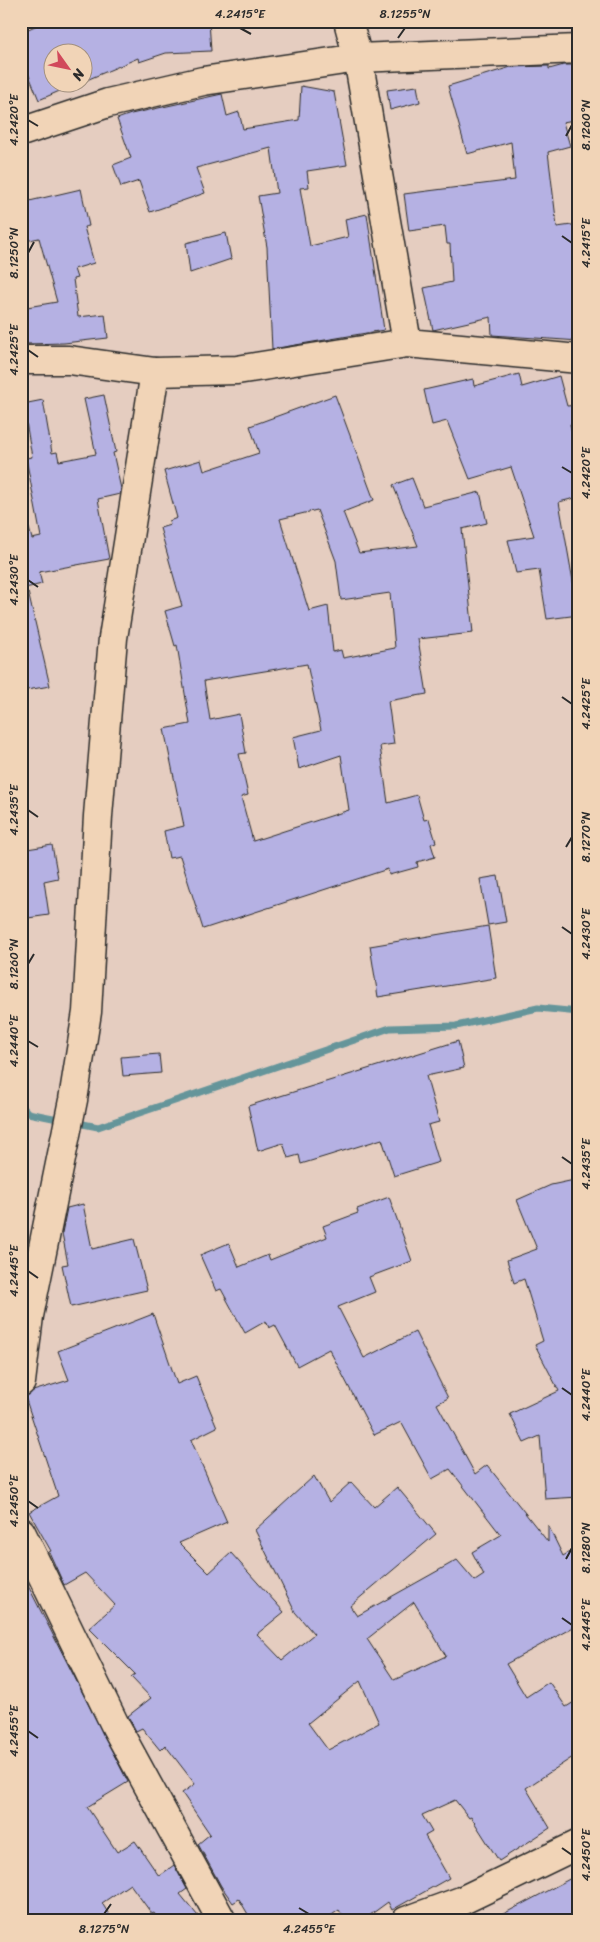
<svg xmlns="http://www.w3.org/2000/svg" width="600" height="1942" viewBox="0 0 600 1942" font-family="Sriracha,sans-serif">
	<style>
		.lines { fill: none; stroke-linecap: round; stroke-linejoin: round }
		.stream { stroke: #65959a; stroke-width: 7 }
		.building { fill: #b5b1e3; stroke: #2b2b2b; fill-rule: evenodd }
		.minor-casing { stroke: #2b2b2b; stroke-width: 31 }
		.minor { stroke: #f1d4b7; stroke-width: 28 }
		.ticks { fill: none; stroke: #2b2b2b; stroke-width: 2 }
		.neatline { fill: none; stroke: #2b2b2b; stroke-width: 2 }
		.ticks-label { font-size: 12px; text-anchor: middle; fill: #2b2b2b }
	</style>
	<rect width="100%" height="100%" fill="#e5cdc0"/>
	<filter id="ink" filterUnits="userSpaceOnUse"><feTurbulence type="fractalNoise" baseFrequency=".02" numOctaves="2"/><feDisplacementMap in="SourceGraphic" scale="10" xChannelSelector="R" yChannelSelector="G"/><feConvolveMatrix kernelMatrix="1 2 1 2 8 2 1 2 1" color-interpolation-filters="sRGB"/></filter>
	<g filter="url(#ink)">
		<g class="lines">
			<g class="stream">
				<polyline points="21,1105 28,1113 63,1120"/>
				<polyline points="73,1122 98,1127 390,1028 456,1026 538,1008 579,1012"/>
			</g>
		</g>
		<g class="building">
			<polygon points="47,21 209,21 211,51 166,53 139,62 138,58 82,82 82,52 52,52 52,82 80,82 39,100 21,56 21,32"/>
			<polygon points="564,65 579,65 579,119 563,122 570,146 548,152 557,227 579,224 579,341 492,335 491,317 433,330 424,288 452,282 450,244 447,244 445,226 409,231 404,194 515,180 511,142 467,154 448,86 511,67 549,66 549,69"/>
			<polygon points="301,86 334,92 347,165 307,171 309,187 300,188 310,246 348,237 345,219 367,214 384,330 272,349 267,247 258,196 277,193 271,148 196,168 205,193 150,212 139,181 121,187 113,165 131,158 117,119 131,114 222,94 227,116 239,112 243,129 299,120"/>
			<polygon points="417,86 420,102 390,110 387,90"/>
			<polygon points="81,189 89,226 84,227 94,263 74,269 77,278 73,279 78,317 105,314 108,338 64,343 26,344 21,308 57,302 39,238 21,242 21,203"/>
			<polygon points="226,233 231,259 190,273 186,243"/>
			<polygon points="519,374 522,387 559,376 567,406 579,405 579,423 570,424 579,472 579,497 559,502 579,615 547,619 539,570 516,573 508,540 534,536 511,467 470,479 447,421 432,425 424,390 473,379 474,386"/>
			<polygon points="104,395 116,452 113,453 121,489 120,494 98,499 109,559 39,572 42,584 21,589 21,529 29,528 32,539 41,537 26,458 32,457 23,404 43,400 52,453 57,452 59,461 96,454 84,399"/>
			<path d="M335 395 374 500 343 512 359 553 418 546 393 485 412 478 423 506 480 492 487 523 462 529 473 633 418 639 427 694 388 701 394 744 380 746 388 803 417 795 424 820 429 819 436 842 431 844 435 857 417 862 418 867 389 875 388 869 203 929 180 856 169 858 164 831 184 826 164 729 190 724 177 645 175 646 165 611 182 606 160 528 170 525 169 521 177 518 164 471 201 460 204 471 259 453 250 426ZM317 510 336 561 341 600 390 593 395 648 343 658 341 650 333 652 328 606 309 611 280 519ZM307 664 321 730 293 737 299 769 341 755 349 810 253 841 241 797 248 795 239 754 246 753 239 714 210 720 204 681Z"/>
			<polygon points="28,592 50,686 21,691 21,593"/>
			<polygon points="52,845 58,878 44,881 49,915 21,919 21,850"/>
			<polygon points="498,876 506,922 488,925 480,879"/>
			<polygon points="488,926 496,978 378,997 370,946"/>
			<polygon points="458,1041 464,1068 426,1076 439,1122 428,1125 439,1162 394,1176 382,1139 301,1164 299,1155 288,1158 283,1143 258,1151 248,1106"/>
			<polygon points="159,1054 161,1073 123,1076 121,1057"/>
			<polygon points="579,1179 579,1497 545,1499 540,1436 524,1443 510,1414 559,1391 535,1345 543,1341 524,1279 514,1283 507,1260 537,1249 517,1200 551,1185"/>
			<path d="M389 1197 412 1261 369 1277 375 1292 338 1307 364 1358 415 1332 448 1398 437 1404 475 1474 487 1465 548 1542V1525L563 1556 579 1546V1624L506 1664 526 1697 549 1682 566 1707 579 1699V1753L526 1788 550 1828 499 1861 471 1817 469 1818 455 1800 422 1815 432 1832 425 1836 449 1878 392 1910 388 1902 362 1921H346L339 1910 323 1921H252L239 1899 233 1903 221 1886 198 1844 210 1834 182 1793 195 1784 165 1745 160 1750 142 1728 136 1731 128 1716 151 1698 131 1677 135 1674 89 1628 115 1605 85 1573 64 1585 49 1552 51 1551 29 1512 58 1496 25 1397 33 1391 69 1380 58 1351 153 1314 177 1384 196 1376 217 1427 191 1440 227 1522 179 1543 209 1573 231 1553 284 1612 257 1634 282 1660 314 1634 295 1612 255 1530 314 1476 329 1502 351 1482 374 1507 397 1487 436 1534 350 1606 357 1616 457 1560 475 1581 484 1575 472 1552 501 1535 450 1469 432 1479 401 1422 374 1435 329 1349 297 1366 275 1325 269 1328 266 1321 245 1333 221 1289 216 1291 200 1255 229 1243 239 1267 268 1255 270 1260 327 1237 323 1226 358 1213 357 1209ZM414 1602 446 1656 394 1680 367 1639ZM360 1681 379 1723 328 1750 308 1723Z"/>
			<polygon points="83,1204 92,1249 134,1239 147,1290 71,1307 62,1265 68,1264 62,1233 67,1208"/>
			<polygon points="21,1572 128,1782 87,1807 117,1852 135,1841 159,1876 174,1865 187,1889 180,1894 202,1921 160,1921 154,1913 152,1914 130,1884 102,1903 113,1921 21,1921"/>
			<polygon points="579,1874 579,1921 490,1921 526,1902"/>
		</g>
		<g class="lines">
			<g class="minor-casing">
				<g id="minor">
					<polyline points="348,21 358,58 407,343"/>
					<polyline points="21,132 108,103 203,81 358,58 579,49"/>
					<polyline points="21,360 69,360 155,372 237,370 407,343 579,359"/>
					<polyline points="21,1382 29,1316 73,1100 87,1012 98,816 113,638 155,372"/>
					<polyline points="21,1532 116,1727 222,1921"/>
					<polyline points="406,1921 461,1901 579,1844"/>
				</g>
			</g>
			<use href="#minor" class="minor"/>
		</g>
	</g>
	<path class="ticks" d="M240 28 251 34M398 38 405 28M28 120 38 126M566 136 572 125M562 236 572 243M28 253 34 242M28 350 38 357M562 467 572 473M28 580 38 587M562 697 572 704M28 810 38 817M566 847 572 837M562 927 572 934M28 964 34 954M28 1041 38 1047M562 1157 572 1164M28 1271 38 1278M562 1388 572 1395M28 1501 38 1508M566 1559 572 1548M562 1618 572 1625M28 1731 38 1738M562 1848 572 1855M299 1908 309 1914M104 1914 111 1904"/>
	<rect width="600" height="1942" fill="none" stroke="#f1d4b7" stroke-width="55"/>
	<g transform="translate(68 68) rotate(123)"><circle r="24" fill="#f1d4b7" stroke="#a2907f"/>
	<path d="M0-4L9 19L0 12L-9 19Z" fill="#d1495b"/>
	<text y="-8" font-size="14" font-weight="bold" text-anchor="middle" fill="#2b2b2b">N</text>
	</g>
	<rect x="28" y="28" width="544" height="1886" class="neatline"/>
	<g class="ticks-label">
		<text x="240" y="18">4.2415°E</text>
		<text x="405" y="18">8.1255°N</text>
		<text transform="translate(14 120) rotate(-90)" y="4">4.2420°E</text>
		<text transform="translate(586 125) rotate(-90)" y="4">8.1260°N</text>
		<text transform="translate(586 243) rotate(-90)" y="4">4.2415°E</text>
		<text transform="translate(14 253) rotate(-90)" y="4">8.1250°N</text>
		<text transform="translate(14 350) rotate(-90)" y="4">4.2425°E</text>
		<text transform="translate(586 473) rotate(-90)" y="4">4.2420°E</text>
		<text transform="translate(14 580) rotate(-90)" y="4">4.2430°E</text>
		<text transform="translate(586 704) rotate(-90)" y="4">4.2425°E</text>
		<text transform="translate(14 810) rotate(-90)" y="4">4.2435°E</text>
		<text transform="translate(586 837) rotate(-90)" y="4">8.1270°N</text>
		<text transform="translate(586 934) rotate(-90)" y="4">4.2430°E</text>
		<text transform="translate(14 964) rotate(-90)" y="4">8.1260°N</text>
		<text transform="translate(14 1041) rotate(-90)" y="4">4.2440°E</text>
		<text transform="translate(586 1164) rotate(-90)" y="4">4.2435°E</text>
		<text transform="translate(14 1271) rotate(-90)" y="4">4.2445°E</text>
		<text transform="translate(586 1395) rotate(-90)" y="4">4.2440°E</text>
		<text transform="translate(14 1501) rotate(-90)" y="4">4.2450°E</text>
		<text transform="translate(586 1548) rotate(-90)" y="4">8.1280°N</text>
		<text transform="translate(586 1625) rotate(-90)" y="4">4.2445°E</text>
		<text transform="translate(14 1731) rotate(-90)" y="4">4.2455°E</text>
		<text transform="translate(586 1855) rotate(-90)" y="4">4.2450°E</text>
		<text x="104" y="1933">8.1275°N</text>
		<text x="309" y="1933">4.2455°E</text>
	</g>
</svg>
